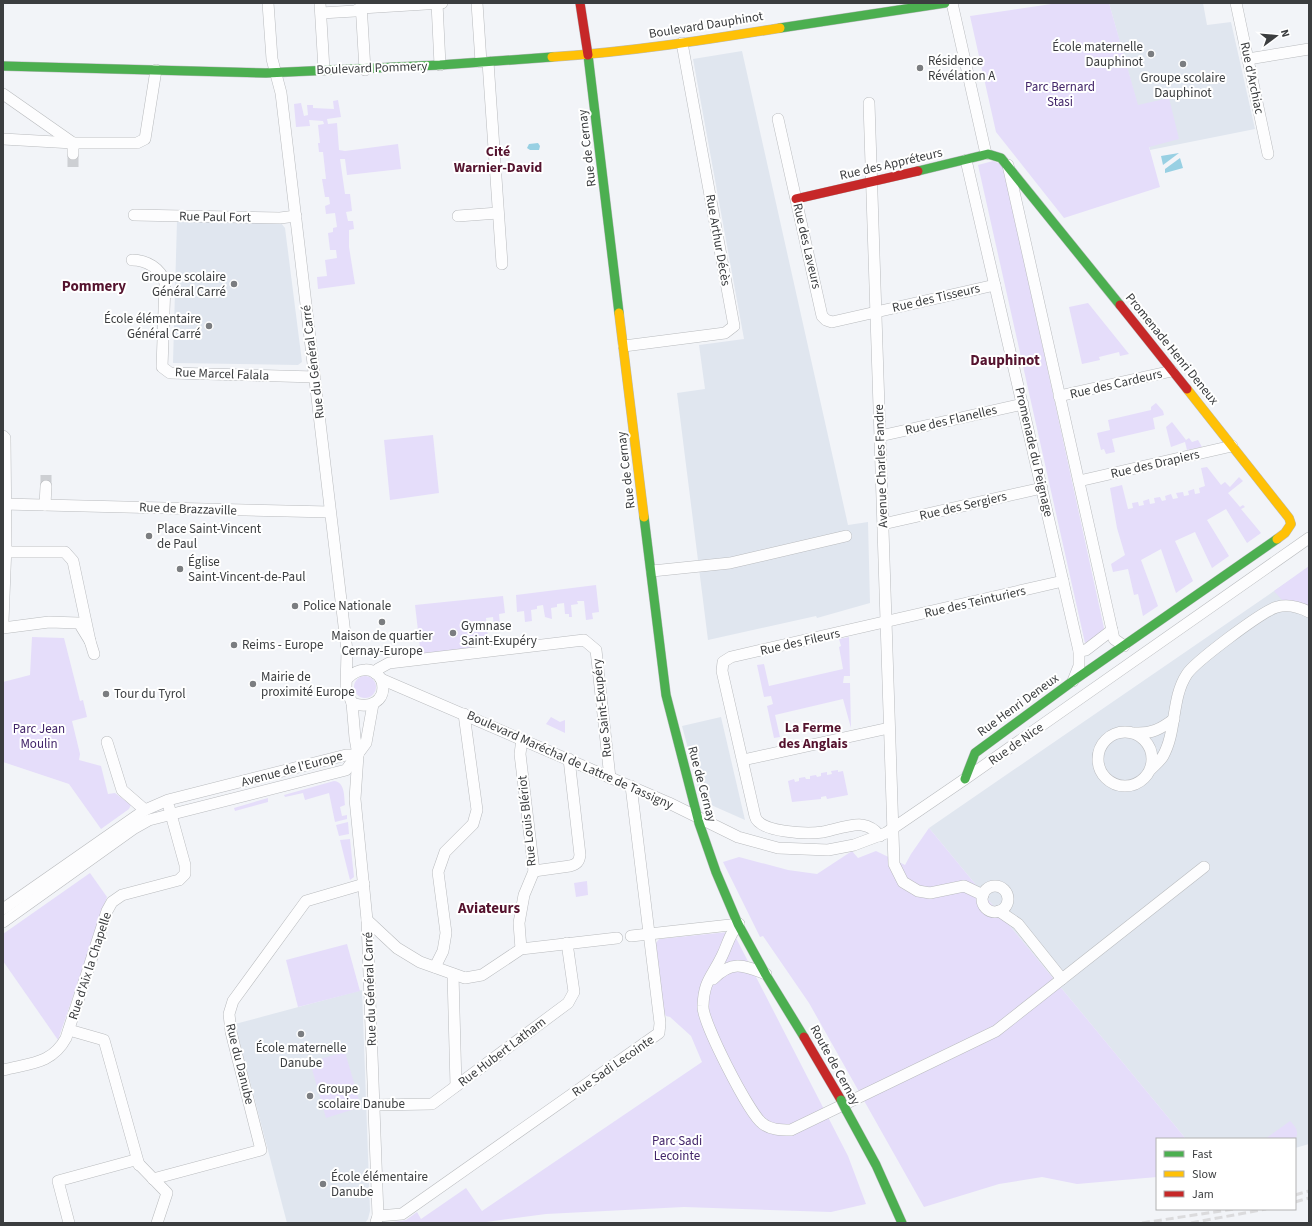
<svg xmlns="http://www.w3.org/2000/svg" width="1312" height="1226" viewBox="0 0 1312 1226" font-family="'Source Sans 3',sans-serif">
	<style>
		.built { fill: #e0e6ef }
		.green { fill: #e5ddfa }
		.water { fill: #98d0e3 }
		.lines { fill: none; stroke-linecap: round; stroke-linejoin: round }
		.street-tunnel { stroke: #cdcfd3; stroke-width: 11; stroke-dasharray: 11 5.5; stroke-linecap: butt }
		.street-casing { stroke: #b9bbbe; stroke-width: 12 }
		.fast-casing { stroke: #b9bbbe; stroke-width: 10 }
		.slow-casing { stroke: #b9bbbe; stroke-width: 10 }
		.jam-casing { stroke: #b9bbbe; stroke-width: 10 }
		.street { stroke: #fdfdfe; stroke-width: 11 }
		.fast { stroke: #4caf50; stroke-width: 9 }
		.slow { stroke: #ffc107; stroke-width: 9 }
		.jam { stroke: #c62828; stroke-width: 9 }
		.rail { stroke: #dbdbdd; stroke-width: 3; stroke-dasharray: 8 4; stroke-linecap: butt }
		.fast-bridge-casing { stroke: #b9bbbe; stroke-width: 10; stroke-linecap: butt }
		.fast-bridge { stroke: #4caf50; stroke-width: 9 }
		.poi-dot { fill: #7b7d80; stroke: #fff; stroke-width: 1.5 }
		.labels { text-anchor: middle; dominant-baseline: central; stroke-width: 4; stroke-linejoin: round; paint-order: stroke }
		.street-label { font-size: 13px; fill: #3b3d3f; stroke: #fff }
		.poi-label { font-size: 13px; fill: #3b3d3f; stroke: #fff; text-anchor: start }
		.park-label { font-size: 13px; fill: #422569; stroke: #fff }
		.neighbourhood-label { font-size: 14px; font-weight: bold; fill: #55132e; stroke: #fff }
		.quarter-label { font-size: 15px; font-weight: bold; fill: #55132e; stroke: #fff }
	</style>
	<rect width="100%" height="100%" fill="#f2f4f8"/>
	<g class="built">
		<polygon points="1109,3 1203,3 1207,25 1231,22 1255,129 1150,150"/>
		<polygon points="742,51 848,525 868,522 870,603 817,618 816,616 708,640 677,393 705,389 699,345 744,339 693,59"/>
		<polygon points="177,221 281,223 285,228 302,362 298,365 173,363"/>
		<polygon points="1293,578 1309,598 1309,1144 1295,1148 1295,1139 1186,1139 929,828"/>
		<polygon points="721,717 731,760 745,820 702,801 682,726"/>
		<polygon points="362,990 370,1211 368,1219 365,1223 287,1223 235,1024"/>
	</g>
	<g class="green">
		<polygon points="1058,3 1109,3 1138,105 1169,98 1179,139 1149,147 1160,187 1064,218 996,132 970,16"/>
		<polygon points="338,100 341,117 327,119 328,124 337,123 339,150 345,151 398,144 401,169 347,175 345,159 340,159 345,194 350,194 352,211 346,212 348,221 353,221 354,229 349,230 349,247 355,284 318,289 317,277 327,276 325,260 337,258 336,250 330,250 328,233 333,232 333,228 337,227 335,213 326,214 325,206 330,204 329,197 325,197 322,179 326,179 323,152 319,152 318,143 320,143 318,125 324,124 323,121 309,120 310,126 296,127 294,104 301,103 304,116 308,115 307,105 313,105 313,108 334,109 333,101"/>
		<polygon points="993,161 1003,165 1104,628 1102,633 1085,643 978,165"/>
		<polygon points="1088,303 1129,354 1120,356 1119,352 1099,357 1100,360 1082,364 1069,307"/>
		<polygon points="1156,403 1163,411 1164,415 1153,418 1155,429 1112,439 1115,452 1106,454 1104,449 1101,450 1097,433 1110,430 1108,420 1151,410 1151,407"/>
		<polygon points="1172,422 1186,440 1189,438 1192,442 1198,440 1202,447 1187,450 1185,442 1171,447 1166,427"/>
		<polygon points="433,435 439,493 390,500 384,440"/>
		<polygon points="1207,467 1221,485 1225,482 1230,487 1239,477 1243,481 1228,493 1240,507 1243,505 1245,507 1241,509 1261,533 1247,543 1226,509 1207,520 1229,556 1212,568 1195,532 1175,541 1193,581 1176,593 1161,549 1141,560 1158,606 1143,616 1138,594 1134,595 1128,569 1113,572 1111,564 1125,555 1117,528 1110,488 1122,485 1128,509 1133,508 1132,503 1138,502 1139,506 1144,505 1143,501 1149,499 1150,504 1155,503 1154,498 1160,497 1162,501 1166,500 1165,496 1171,494 1173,499 1178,498 1176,493 1183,492 1184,496 1189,495 1188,491 1194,489 1195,494 1200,493 1199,488 1205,486 1201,468"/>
		<polygon points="1309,566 1309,607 1306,605 1283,601 1274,591"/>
		<polygon points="596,585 599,612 592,613 593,619 586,620 584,601 577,601 578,604 571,605 572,617 569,617 569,614 565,614 564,603 557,604 557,607 551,608 552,619 545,617 543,605 537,606 537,609 531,610 532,621 525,622 524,611 517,612 516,595"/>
		<polygon points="503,596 505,613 499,614 500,625 494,626 493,617 486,618 489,648 421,656 415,605"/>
		<polygon points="32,637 64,638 80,701 83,700 87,717 72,721 80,754 79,760 101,766 108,794 115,793 131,805 129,809 101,829 69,784 3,762 3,682 30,675"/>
		<polygon points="849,637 850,676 844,676 843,683 850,683 851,728 843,699 775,715 780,737 774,738 767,706 773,704 771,696 764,697 757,665 764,664 769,686 843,669 839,647 841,646 839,639"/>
		<circle cx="365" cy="687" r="11"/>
		<polygon points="551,717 560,722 565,720 565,733 546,724"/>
		<polygon points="838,770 838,772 843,771 848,795 827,799 826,796 821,797 821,799 792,802 788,781 794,779 795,782 799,781 799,778 805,777 806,779 810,779 810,776 816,775 817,777 821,776 821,773 827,772 827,775 832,774 831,771"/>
		<path d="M334 781C345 782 344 796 345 805L340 807 342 816 347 815V819L335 822 329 793 305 800 303 793 285 797 284 795Z"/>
		<polygon points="268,798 268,802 235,811 234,808"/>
		<polygon points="348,822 349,834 339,836 336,825"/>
		<polygon points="929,828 1186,1139 1157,1139 1157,1177 1077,1184 1042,1177 999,1184 924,1207 809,1003 763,936 760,937 723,862 739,857 788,870 817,874 852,851 858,858 876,851 905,865 911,854"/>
		<polygon points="350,839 354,877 350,880 340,840"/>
		<polygon points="90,873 107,897 58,1040 3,961 3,934"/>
		<polygon points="587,881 588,895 576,897 574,883"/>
		<polygon points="728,932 735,936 848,1156 866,1204 831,1212 684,1207 546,1214 479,1223 387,1223 406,1220 417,1212 421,1219 466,1188 482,1211 702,1062 691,1036 670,1017 666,1016 664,1013 656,943 659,939"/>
		<polygon points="347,944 360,991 298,1007 286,960"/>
		<polygon points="345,1052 361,1107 326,1118 310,1062"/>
		<path d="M1290 1121C1295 1126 1300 1132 1295 1139H1265Z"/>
	</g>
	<g class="water">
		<polygon points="538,143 540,146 539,150 530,150 527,148 529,144"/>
		<polygon points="1179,153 1163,165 1161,156"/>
		<polygon points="1180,158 1183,168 1165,173 1165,169"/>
	</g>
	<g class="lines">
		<g class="street-tunnel">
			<polyline points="73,167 73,154"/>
			<polyline points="46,486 46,471"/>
		</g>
		<g class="street-casing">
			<g id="street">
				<path d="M268 3 272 59 281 93 347 651 346 688 352 703C369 709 387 702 382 681 374 665 357 668 347 679"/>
				<polyline points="320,3 324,70"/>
				<polyline points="361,3 365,70"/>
				<polyline points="437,3 440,65"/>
				<polyline points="477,3 481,62"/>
				<polyline points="952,3 986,154"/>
				<polyline points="1236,3 1268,154"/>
				<polyline points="321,13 355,11 361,8 442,3"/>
				<polyline points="1248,59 1309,49"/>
				<polyline points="488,62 502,264"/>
				<polyline points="3,94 73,143 73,154"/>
				<polyline points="869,103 894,864 903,882 918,891 930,893 964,886 983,895"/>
				<polyline points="778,119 822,316 826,320 832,322 995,285"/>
				<polyline points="3,139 73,143 137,143 145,139 156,70"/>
				<polyline points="966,160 1079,651 1079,666 1073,681"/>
				<polyline points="1008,165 1112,630 1114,639 1124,646"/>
				<polyline points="134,215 280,218 296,216"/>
				<polyline points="458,216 498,213"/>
				<path d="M132 260C146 260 161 268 165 283L162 367 170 373 315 377"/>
				<polyline points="624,346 725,333 734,326 682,43"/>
				<polyline points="1059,396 1172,371"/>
				<polyline points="3,436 5,438 6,545 3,622"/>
				<polyline points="880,436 1023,404"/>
				<polyline points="1079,481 1232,446"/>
				<polyline points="3,504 330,512"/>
				<polyline points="45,505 46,486"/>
				<polyline points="883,524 1042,488"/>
				<polyline points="6,552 65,552 73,561 90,641"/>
				<polyline points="652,571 730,563 846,536"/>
				<polyline points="3,628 49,622 79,623 90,641 94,654"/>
				<polyline points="1079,651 1086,650 1112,630"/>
				<polyline points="375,673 378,669 389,663 584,640 596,650 610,778"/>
				<polyline points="381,679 669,803 738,837 778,848 828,850 854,845 886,833 965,779 1309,538"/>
				<polyline points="352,703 355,738 358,755 355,799 367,920 378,1216 376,1222"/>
				<circle cx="1125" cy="759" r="27"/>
				<path d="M1135 733C1151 734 1161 729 1174 719"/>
				<polyline points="107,742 122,790 145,810"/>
				<polyline points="743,760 889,728"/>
				<path d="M1151 769C1155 765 1161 760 1163 756 1177 731 1171 698 1187 674 1195 662 1262 611 1277 607 1288 604 1299 607 1309 612"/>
				<path d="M880 836C876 831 869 826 862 825 854 823 833 830 823 832 808 834 759 833 755 816L722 671 723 662 731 657 1063 581"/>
				<path d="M534 871 570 866C577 864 579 862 580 855L569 759"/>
				<circle cx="995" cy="899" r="13"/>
				<polyline points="3,909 145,810 168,800 346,755 358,755"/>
				<polyline points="999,911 1018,924 1062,979"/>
				<polyline points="367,920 397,948 420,962 465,978 482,975 521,949 617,938"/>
				<polyline points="3,922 133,829 149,820 346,770 366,743 373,704"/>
				<path d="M739 924C729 934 728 944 722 956 712 977 704 980 703 1006 702 1022 749 1113 762 1123 770 1130 781 1130 791 1130L996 1031 1204 867"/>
				<polyline points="631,936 739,924"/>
				<polyline points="521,949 519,923 524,895 534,871 520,754 522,739"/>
				<polyline points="435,967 443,951 446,933 438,872 445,852 473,824 477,810 464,714"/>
				<polyline points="453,974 456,1086"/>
				<path d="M713 979C732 960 743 965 766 974"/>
				<polyline points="69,1030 104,1040 139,1165"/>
				<path d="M3 1070C30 1063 52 1064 66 1038L107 911 112 902 122 895 179 880 185 874V865L169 807"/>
				<polyline points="375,1105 432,1104 568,1003 574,992 567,943"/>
				<polyline points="153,1179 261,1150 231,1032 229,1014 233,1001 306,901 364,884"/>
				<polyline points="378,1216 402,1214 659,1033 660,1023 631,786"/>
				<polyline points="69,1223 58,1181 135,1160 167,1193 157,1223"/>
			</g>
		</g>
		<g class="fast-casing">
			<g id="fast">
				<polyline points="780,28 945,3"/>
				<polyline points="588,55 619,313"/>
				<polyline points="3,66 266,73 440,65 552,57"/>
				<polyline points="918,171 988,154 1001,158 1120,305"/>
				<polyline points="644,517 666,695 699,823 716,872 738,924 766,975 804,1037"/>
				<polyline points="965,779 975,753 1073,681 1277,539"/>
				<polyline points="846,1110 876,1165 902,1223"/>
			</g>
		</g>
		<g class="slow-casing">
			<g id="slow">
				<path d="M552 57C629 52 705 40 780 28"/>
				<polyline points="619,313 644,517"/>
				<polyline points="1187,389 1289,518 1291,524 1285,533 1277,539"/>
			</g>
		</g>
		<g class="jam-casing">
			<g id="jam">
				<polyline points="580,3 588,55"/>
				<polyline points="796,199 918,171"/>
				<polyline points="1120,305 1187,389"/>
				<polyline points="804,1037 841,1100"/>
			</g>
		</g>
		<use href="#street" class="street"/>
		<use href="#fast" class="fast"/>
		<use href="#slow" class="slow"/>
		<use href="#jam" class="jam"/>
		<g class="rail">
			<polyline points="1295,1195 1309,1191"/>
			<polyline points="1295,1202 1309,1198"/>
			<polyline points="1142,1223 1234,1209"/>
			<polyline points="1191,1223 1266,1209"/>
		</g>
		<g class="fast-bridge-casing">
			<polyline id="fast-bridge" points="841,1100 846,1110"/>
		</g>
		<use href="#fast-bridge" class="fast-bridge"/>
	</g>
	<g class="poi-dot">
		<circle cx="1151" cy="54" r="4"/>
		<circle cx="1183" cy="64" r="4"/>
		<circle cx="920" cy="68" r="4"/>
		<circle cx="234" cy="284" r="4"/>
		<circle cx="209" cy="326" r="4"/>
		<circle cx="149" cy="536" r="4"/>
		<circle cx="180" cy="569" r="4"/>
		<circle cx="295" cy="606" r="4"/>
		<circle cx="382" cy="622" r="4"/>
		<circle cx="453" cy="633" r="4"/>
		<circle cx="234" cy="645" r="4"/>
		<circle cx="253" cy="684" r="4"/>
		<circle cx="106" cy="694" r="4"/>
		<circle cx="301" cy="1034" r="4"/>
		<circle cx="310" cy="1096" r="4"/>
		<circle cx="323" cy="1184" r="4"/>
	</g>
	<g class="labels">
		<g class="street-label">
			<text transform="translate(706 25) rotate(-9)">Boulevard Dauphinot</text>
			<text transform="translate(372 68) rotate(-2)">Boulevard Pommery</text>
			<text transform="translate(1252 78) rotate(78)">Rue d'Archiac</text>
			<text transform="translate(587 148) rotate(-97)">Rue de Cernay</text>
			<text transform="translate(891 164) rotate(-13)">Rue des Appréteurs</text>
			<text transform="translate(215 217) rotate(1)">Rue Paul Fort</text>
			<text transform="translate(718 240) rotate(80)">Rue Arthur Décès</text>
			<text transform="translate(807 246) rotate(77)">Rue des Laveurs</text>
			<text transform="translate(936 298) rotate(-13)">Rue des Tisseurs</text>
			<text transform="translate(1172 349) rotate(51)">Promenade Henri Deneux</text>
			<text transform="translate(313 362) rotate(-97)">Rue du Général Carré</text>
			<text transform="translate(222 374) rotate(2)">Rue Marcel Falala</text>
			<text transform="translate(1116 384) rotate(-13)">Rue des Cardeurs</text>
			<text transform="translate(951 420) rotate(-13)">Rue des Flanelles</text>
			<text transform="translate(1034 452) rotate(77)">Promenade du Peignage</text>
			<text transform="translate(1155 464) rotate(-13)">Rue des Drapiers</text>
			<text transform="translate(881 466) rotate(-92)">Avenue Charles Fandre</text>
			<text transform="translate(626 470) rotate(-97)">Rue de Cernay</text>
			<text transform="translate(963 506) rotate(-13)">Rue des Sergiers</text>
			<text transform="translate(188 509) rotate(2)">Rue de Brazzaville</text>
			<text transform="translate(975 602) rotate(-13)">Rue des Teinturiers</text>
			<text transform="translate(800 642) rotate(-13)">Rue des Fileurs</text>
			<text transform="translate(1018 705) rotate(-36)">Rue Henri Deneux</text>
			<text transform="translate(602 708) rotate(-96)">Rue Saint-Exupéry</text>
			<text transform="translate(1016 744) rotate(-35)">Rue de Nice</text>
			<text transform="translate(570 760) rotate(24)">Boulevard Maréchal de Lattre de Tassigny</text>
			<text transform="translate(292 769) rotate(-15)">Avenue de l'Europe</text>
			<text transform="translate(702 784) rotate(75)">Rue de Cernay</text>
			<text transform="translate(527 821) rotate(-96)">Rue Louis Blériot</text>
			<text transform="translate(90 966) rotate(-72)">Rue d'Aix la Chapelle</text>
			<text transform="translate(370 989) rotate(-92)">Rue du Général Carré</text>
			<text transform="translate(502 1052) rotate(-37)">Rue Hubert Latham</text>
			<text transform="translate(240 1064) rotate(76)">Rue du Danube</text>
			<text transform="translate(835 1065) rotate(61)">Route de Cernay</text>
			<text transform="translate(613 1066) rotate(-35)">Rue Sadi Lecointe</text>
		</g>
		<g class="poi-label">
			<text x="1143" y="47" text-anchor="end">École maternelle<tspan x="1143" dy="15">Dauphinot</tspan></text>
			<text x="928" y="61">Résidence<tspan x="928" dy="15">Révélation A</tspan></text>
			<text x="1183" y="78" text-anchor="middle">Groupe scolaire<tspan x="1183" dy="15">Dauphinot</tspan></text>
			<text x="226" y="277" text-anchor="end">Groupe scolaire<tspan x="226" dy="15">Général Carré</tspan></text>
			<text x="201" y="319" text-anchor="end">École élémentaire<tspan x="201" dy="15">Général Carré</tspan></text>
			<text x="157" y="529">Place Saint-Vincent<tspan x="157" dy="15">de Paul</tspan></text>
			<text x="188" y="562">Église<tspan x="188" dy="15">Saint-Vincent-de-Paul</tspan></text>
			<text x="303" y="606">Police Nationale</text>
			<text x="461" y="626">Gymnase<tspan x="461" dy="15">Saint-Exupéry</tspan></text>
			<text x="382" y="636" text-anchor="middle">Maison de quartier<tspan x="382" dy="15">Cernay-Europe</tspan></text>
			<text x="242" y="645">Reims - Europe</text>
			<text x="261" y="677">Mairie de<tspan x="261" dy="15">proximité Europe</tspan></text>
			<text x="114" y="694">Tour du Tyrol</text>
			<text x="301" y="1048" text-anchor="middle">École maternelle<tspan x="301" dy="15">Danube</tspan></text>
			<text x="318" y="1089">Groupe<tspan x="318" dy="15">scolaire Danube</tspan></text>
			<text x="331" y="1177">École élémentaire<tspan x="331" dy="15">Danube</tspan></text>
		</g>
		<g class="park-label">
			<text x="1060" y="87">Parc Bernard<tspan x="1060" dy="15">Stasi</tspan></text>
			<text x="39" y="729">Parc Jean<tspan x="39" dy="15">Moulin</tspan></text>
			<text x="677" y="1141">Parc Sadi<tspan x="677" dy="15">Lecointe</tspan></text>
		</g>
		<g class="neighbourhood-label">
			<text x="498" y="152">Cité<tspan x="498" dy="16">Warnier-David</tspan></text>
			<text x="813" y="728">La Ferme<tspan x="813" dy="16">des Anglais</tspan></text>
		</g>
		<g class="quarter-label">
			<text x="94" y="286">Pommery</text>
			<text x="1005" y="360">Dauphinot</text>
			<text x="489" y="908">Aviateurs</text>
		</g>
	</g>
	<rect width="1312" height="1226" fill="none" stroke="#3b3d3f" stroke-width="8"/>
	<rect x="1156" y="1138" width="140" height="72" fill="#ffffff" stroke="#b1b1b2"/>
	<rect x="1164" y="1151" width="20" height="6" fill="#4caf50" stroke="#b1b1b2"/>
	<text x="1192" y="1158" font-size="12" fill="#3b3d3f">Fast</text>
	<rect x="1164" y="1171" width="20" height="6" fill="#ffc107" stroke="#b1b1b2"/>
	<text x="1192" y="1178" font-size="12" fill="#3b3d3f">Slow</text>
	<rect x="1164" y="1191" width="20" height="6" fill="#c62828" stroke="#b1b1b2"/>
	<text x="1192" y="1198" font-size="12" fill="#3b3d3f">Jam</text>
	<g transform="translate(1276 36) rotate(74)" stroke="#ffffff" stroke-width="3" paint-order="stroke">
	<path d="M0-3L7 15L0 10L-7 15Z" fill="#3b3d3f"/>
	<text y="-6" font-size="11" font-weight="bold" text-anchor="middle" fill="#3b3d3f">N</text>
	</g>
</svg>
